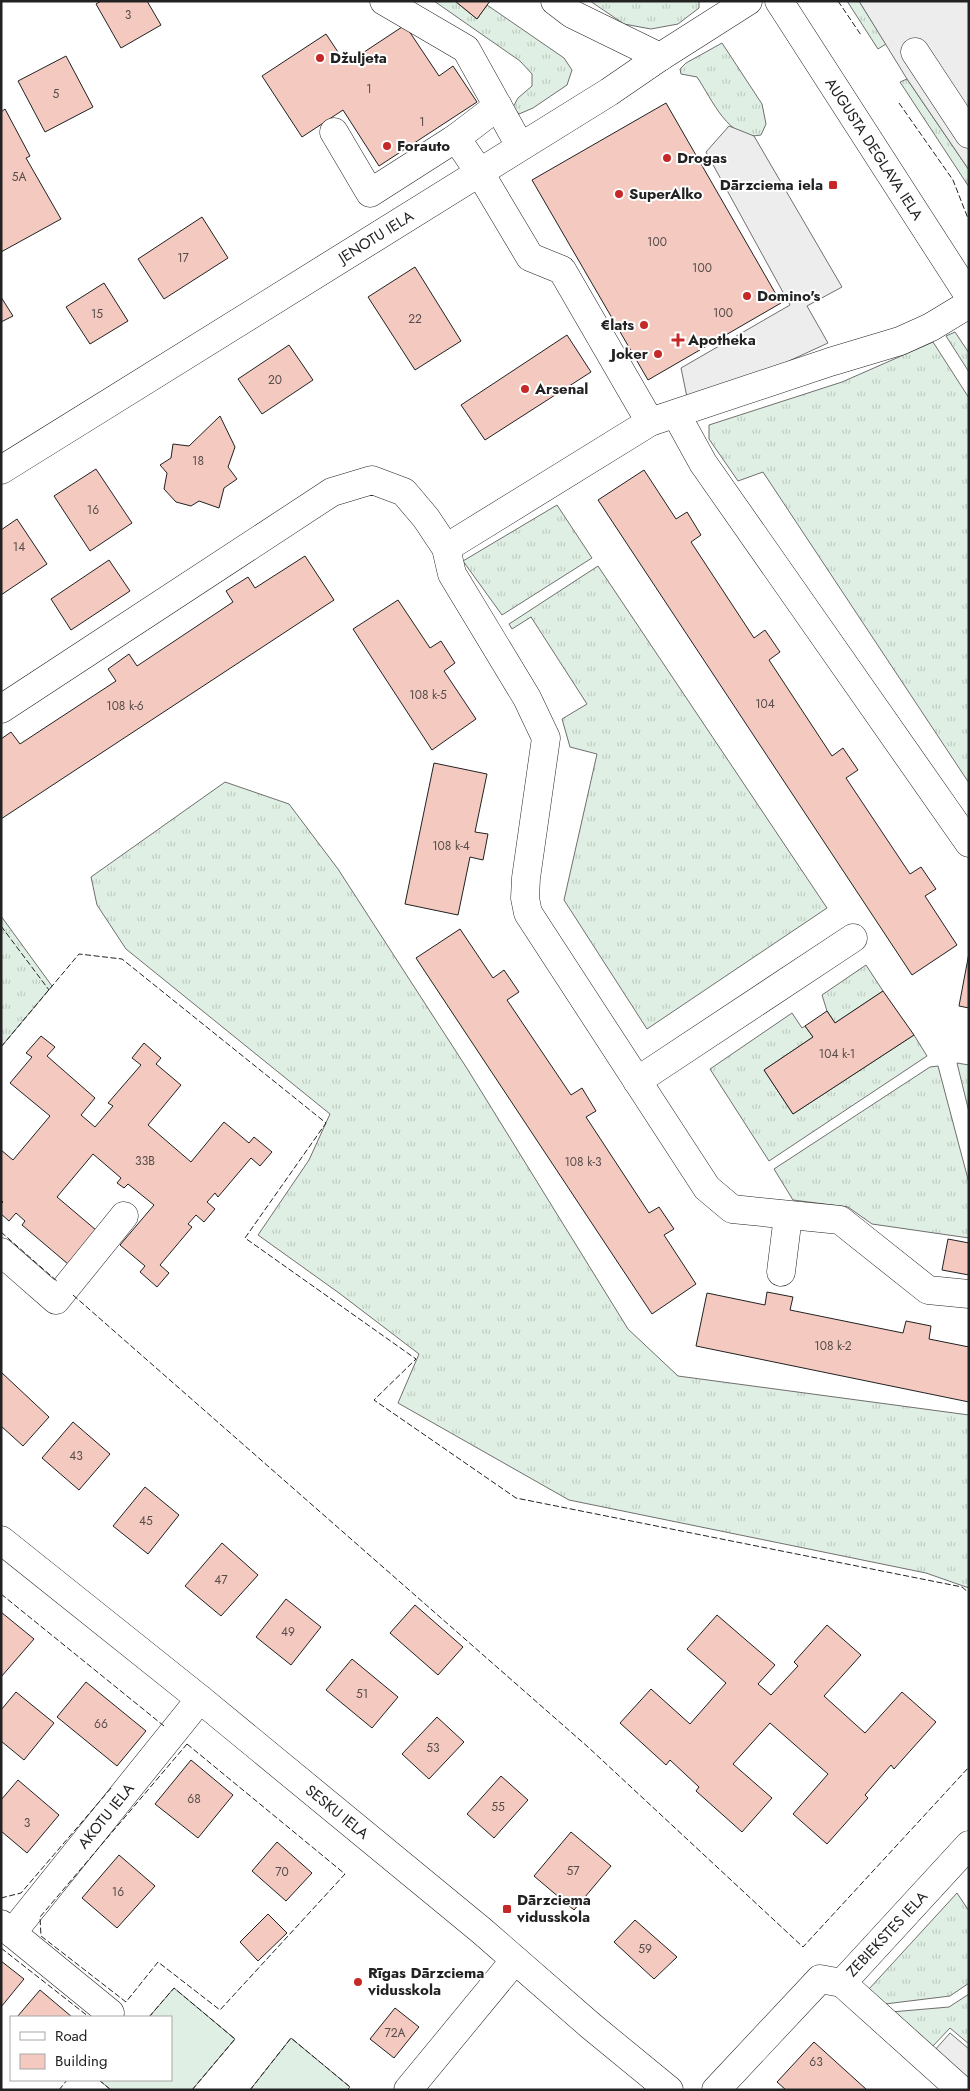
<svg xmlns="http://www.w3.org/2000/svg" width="970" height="2091" viewBox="0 0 970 2091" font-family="Jost,sans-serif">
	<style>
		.grass { fill: url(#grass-tufts); stroke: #6f6f6f }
		.pitch { fill: #e0efe3; stroke: #6f6f6f }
		.parking { fill: #ededed; stroke: #6f6f6f }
		.building { fill: #f3c9c0; stroke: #222 }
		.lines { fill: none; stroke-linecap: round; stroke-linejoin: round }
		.minor-casing { stroke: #222; stroke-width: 29 }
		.major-casing { stroke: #222; stroke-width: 29 }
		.minor { stroke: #fff; stroke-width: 28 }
		.major { stroke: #fff; stroke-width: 28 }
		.fence { stroke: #222; stroke-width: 1; stroke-dasharray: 6 2.5; stroke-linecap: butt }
		.poi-dot { fill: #c62828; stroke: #fff; stroke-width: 2 }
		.labels { text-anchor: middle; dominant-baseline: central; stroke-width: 4; stroke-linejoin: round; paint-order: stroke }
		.number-label { font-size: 12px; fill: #564c4a }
		.poi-label { font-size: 15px; font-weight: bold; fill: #222; stroke: #fff; text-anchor: start }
		.street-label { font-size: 15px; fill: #222; stroke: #fff }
	</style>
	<defs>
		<pattern id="grass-tufts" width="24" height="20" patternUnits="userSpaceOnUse" patternTransform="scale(1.25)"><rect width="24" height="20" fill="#e0efe3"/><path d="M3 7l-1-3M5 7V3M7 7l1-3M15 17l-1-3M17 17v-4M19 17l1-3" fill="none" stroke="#c0cdc2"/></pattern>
	</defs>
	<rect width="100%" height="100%" fill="#fff"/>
	<g class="grass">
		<polygon points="434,1 455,1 477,19 487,5 564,58 572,70 567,85 533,108 519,114 513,107 518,98 532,86 532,74 520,61"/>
		<polygon points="590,1 699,1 699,8 678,24 651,29 624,24"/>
		<polygon points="847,1 859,1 886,44 878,49"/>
		<path d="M722 43 762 104 766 124 761 135C729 142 712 99 697 77L681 74 680 69 686 63Z"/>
		<polygon points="907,79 969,170 969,187 900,82"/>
		<polygon points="955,332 969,353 969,372 946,336"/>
		<polygon points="933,342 969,398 969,783 763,472 738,481 709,439 709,425 842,382"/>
		<polygon points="557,505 592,558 502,615 463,561"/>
		<polygon points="598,566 827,908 647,1029 564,900 597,754 570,747 562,719 587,704 531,617 512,629 509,624"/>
		<polygon points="225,782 289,804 338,869 468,1070 628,1329 678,1376 969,1415 969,1588 926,1573 569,1500 398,1403 419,1354 339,1293 258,1235 309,1160 330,1114 126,949 97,905 91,877"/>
		<polygon points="1,916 52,986 1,1047"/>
		<polygon points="866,965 883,991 835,1023 827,1011 822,995"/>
		<polygon points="792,1013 802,1028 805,1026 813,1037 764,1070 793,1114 914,1035 927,1056 769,1161 710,1069"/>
		<polygon points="957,1063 969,1065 969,1112"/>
		<polygon points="938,1066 969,1183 969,1238 872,1224 848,1207 793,1200 774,1169 930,1067"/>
		<polygon points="957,1893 969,1911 969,1983 950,1996 885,2004 869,1989"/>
		<polygon points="969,1994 969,2044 950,2028 932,2047 891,2012 949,2007"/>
	</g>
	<g class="pitch">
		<polygon points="174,1988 235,2039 192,2090 111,2090 99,2080 171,2080 171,2017 149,2017"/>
		<polygon points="291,2038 350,2087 347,2090 250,2090"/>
	</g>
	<g class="parking">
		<polygon points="859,1 969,1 969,170 907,79"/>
		<polygon points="729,126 754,136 842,287 807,306 828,343 689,407 681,368 790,305 706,152"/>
		<polygon points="950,2033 969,2049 969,2081 934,2051"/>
	</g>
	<g class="building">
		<polygon points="101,1 147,1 161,25 121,48 96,4"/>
		<polygon points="455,1 490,1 477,19"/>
		<polygon points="405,25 439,76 453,66 477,102 379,166 343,110 302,137 262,76 326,34 346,64"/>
		<polygon points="66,56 93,107 45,132 18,81"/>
		<polygon points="666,103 781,303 648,380 532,180"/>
		<polygon points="5,109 30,156 26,158 61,219 1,252 1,112"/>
		<polygon points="202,217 228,258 164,299 138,259"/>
		<polygon points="415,267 461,341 415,370 368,297"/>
		<polygon points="104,283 128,321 90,344 66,307"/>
		<polygon points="1,297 13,316 1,322"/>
		<polygon points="567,335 591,372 485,440 461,405"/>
		<polygon points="289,345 313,380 262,414 238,379"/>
		<polygon points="220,416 235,447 228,467 237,479 224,488 219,508 199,501 191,506 176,502 164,489 167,473 160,465 171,458 173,444 189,446"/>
		<polygon points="96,469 132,523 90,551 54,496"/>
		<polygon points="644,470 676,519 687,512 701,535 691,542 754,638 765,630 780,652 769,660 832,756 843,748 858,770 846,778 910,874 921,867 936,889 925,896 957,945 912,975 598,500"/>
		<polygon points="17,519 47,564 1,595 1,530"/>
		<polygon points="305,556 334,600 1,819 1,739 11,732 20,744 116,681 108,669 129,654 137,666 233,602 226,591 248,577 255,588"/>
		<polygon points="109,560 130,591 71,630 51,599"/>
		<polygon points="398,600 430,648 441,641 455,663 444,671 476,719 432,750 353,629"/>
		<polygon points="434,763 487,774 475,832 488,834 483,860 470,857 458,915 405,904"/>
		<polygon points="460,929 493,978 504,970 519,992 507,1000 571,1095 582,1088 596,1111 586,1117 649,1213 659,1207 674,1229 664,1235 696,1284 652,1314 416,958"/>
		<polygon points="969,953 969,1008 959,1006"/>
		<polygon points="883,991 914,1035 793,1114 764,1070 813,1037 805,1026 827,1011 835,1023"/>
		<polygon points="41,1036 55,1047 47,1056 95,1098 81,1115 95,1127 113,1106 108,1103 141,1065 132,1058 144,1043 161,1058 156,1064 181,1085 148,1125 191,1162 224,1122 249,1143 254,1137 272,1152 260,1166 251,1158 218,1197 215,1193 207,1202 215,1209 204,1222 196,1215 188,1224 192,1227 160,1265 169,1273 157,1287 140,1272 145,1266 120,1245 154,1205 128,1184 124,1188 117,1183 121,1178 93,1154 57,1197 96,1230 68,1264 22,1225 25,1221 16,1213 9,1221 1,1214 1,1204 3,1202 1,1200 1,1150 13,1160 50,1116 10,1083 32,1057 26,1053"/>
		<polygon points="948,1239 969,1243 969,1275 942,1270"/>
		<polygon points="767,1292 793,1297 790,1310 903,1333 906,1321 931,1326 929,1339 969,1347 969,1402 696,1346 707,1293 765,1305"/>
		<polygon points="1,1372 49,1417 23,1446 1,1426"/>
		<polygon points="73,1422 110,1454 79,1490 42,1458"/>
		<polygon points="145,1487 179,1515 148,1554 113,1526"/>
		<polygon points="222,1543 258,1575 221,1616 185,1586"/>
		<polygon points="286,1599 321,1627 291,1665 256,1637"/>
		<polygon points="415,1605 463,1647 438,1675 390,1633"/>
		<polygon points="1,1612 34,1639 1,1677"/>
		<polygon points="717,1615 775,1665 758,1684 771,1695 798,1666 794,1662 827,1625 861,1655 824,1696 865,1733 902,1692 936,1722 894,1769 891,1765 865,1795 868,1798 827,1844 793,1814 828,1774 770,1723 733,1764 772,1798 742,1832 696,1791 699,1787 670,1760 666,1765 620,1723 651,1689 690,1724 726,1683 687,1649"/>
		<polygon points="352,1659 398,1697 372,1728 326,1690"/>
		<polygon points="86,1682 146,1731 117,1766 57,1717"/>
		<polygon points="16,1692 54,1723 24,1760 1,1741 1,1710"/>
		<polygon points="437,1717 464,1742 429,1779 402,1754"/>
		<polygon points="191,1760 233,1795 198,1838 155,1804"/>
		<polygon points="501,1776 528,1800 494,1838 467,1814"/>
		<polygon points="18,1780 59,1815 27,1853 1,1831 1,1800"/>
		<polygon points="571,1832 611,1866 574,1910 534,1876"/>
		<polygon points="277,1842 312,1873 286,1901 252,1871"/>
		<polygon points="119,1855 155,1886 117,1928 82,1898"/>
		<polygon points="268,1914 287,1933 258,1961 240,1942"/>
		<polygon points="635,1920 677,1957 654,1979 614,1942"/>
		<polygon points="1,1961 24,1979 1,2007"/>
		<polygon points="40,1990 72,2017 17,2017"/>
		<polygon points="395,2008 419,2027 394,2058 370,2039"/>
		<polygon points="814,2042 867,2090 786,2090 777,2082"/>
	</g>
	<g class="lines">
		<g class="minor-casing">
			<g id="minor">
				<polyline points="384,1 466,49 520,146"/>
				<polyline points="555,1 572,14 660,57"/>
				<polyline points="915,52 969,134"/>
				<polyline points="498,106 456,138 480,173 530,257 562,270 650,422"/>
				<polyline points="334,132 370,193 456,138"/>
				<polyline points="676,414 703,463 969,843"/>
				<polyline points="1,470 609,92 660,57 748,1"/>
				<polyline points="446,548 650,422 830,362 900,341 931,327 969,304"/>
				<polyline points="1,709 332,492 372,480 404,492 426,518 446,548 452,574 527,698 546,738 526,878 525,898 528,913 707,1188 732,1209 840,1220 928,1290 969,1294"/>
				<polyline points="637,1081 853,938"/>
				<polyline points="1,1252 56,1300 124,1216"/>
				<polyline points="781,1272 788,1216"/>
				<polyline points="1,1540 200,1699 482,1931 591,2026 669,2090"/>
				<polyline points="1,1924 110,2013"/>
				<polyline points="12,1933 200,1699"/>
				<polyline points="842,1983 961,2090"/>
				<polyline points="408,2090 515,1960"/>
				<polyline points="716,2090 820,1979 842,1983 969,1845"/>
			</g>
		</g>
		<g class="major-casing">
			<polyline id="major" points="779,1 969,296"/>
		</g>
		<use href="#minor" class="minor"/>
		<use href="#major" class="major"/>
		<g class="fence">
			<polyline points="838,1 861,35"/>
			<polyline points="899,103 953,180 969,221"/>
			<polyline points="1,926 49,990"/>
			<polyline points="1,1047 79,954 122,959 326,1123 245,1238 416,1359 374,1400 516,1498 962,1587 969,1593"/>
			<polyline points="1,1232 58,1282"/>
			<polyline points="73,1295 588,1747 803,1947 969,1767"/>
			<polyline points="1,1594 164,1726"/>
			<polygon points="187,1744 345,1874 220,2010 158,1962 126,2002 41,1936 40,1917"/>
			<polyline points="1,1898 21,1893 112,1787"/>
			<polyline points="1,1948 89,2017"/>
			<polyline points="149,2017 174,1988 235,2039 192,2090"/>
			<polyline points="99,2080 111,2090"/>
			<polyline points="59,2090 67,2080"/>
			<polyline points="250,2090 291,2038 350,2087 347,2090"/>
		</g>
	</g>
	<g class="poi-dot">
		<circle cx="320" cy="58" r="5"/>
		<circle cx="387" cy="146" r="5"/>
		<circle cx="667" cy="158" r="5"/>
		<rect x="828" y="180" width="10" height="10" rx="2.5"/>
		<circle cx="619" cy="194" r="5"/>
		<circle cx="747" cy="296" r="5"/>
		<circle cx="644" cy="325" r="5"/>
		<path d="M675.5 332.5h5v5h5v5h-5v5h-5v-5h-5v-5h5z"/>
		<circle cx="658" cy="354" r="5"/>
		<circle cx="525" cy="389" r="5"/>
		<rect x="502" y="1904" width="10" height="10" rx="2.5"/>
		<circle cx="358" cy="1982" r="5"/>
	</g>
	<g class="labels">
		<g class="number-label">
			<text x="128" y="15">3</text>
			<text x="369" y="89">1</text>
			<text x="56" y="94">5</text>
			<text x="422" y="122">1</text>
			<text x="19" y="177">5A</text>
			<text x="657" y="242">100</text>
			<text x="183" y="258">17</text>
			<text x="702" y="268">100</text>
			<text x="723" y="313">100</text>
			<text x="97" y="314">15</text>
			<text x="415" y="319">22</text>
			<text x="275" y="380">20</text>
			<text x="198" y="461">18</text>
			<text x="93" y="510">16</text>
			<text x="19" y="547">14</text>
			<text x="428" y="695">108 k-5</text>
			<text x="765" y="704">104</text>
			<text x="125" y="706">108 k-6</text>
			<text x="451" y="846">108 k-4</text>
			<text x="837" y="1054">104 k-1</text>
			<text x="145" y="1161">33B</text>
			<text x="583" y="1162">108 k-3</text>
			<text x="833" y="1346">108 k-2</text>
			<text x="76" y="1456">43</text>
			<text x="146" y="1521">45</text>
			<text x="221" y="1580">47</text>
			<text x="288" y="1632">49</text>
			<text x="362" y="1694">51</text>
			<text x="101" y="1724">66</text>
			<text x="433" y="1748">53</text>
			<text x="194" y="1799">68</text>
			<text x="498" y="1807">55</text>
			<text x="27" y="1823">3</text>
			<text x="573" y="1871">57</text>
			<text x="282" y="1872">70</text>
			<text x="118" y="1892">16</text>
			<text x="645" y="1949">59</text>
			<text x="395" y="2033">72A</text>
			<text x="816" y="2062">63</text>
		</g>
		<g class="poi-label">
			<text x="330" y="58">Džuljeta</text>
			<text x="397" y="146">Forauto</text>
			<text x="677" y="158">Drogas</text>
			<text x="823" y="185" text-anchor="end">Dārzciema iela</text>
			<text x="629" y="194">SuperAlko</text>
			<text x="757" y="296">Domino's</text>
			<text x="634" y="325" text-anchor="end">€lats</text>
			<text x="688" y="340">Apotheka</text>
			<text x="648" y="354" text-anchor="end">Joker</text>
			<text x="535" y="389">Arsenal</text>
			<text x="517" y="1900">Dārzciema<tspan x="517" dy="17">vidusskola</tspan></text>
			<text x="368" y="1973">Rīgas Dārzciema<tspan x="368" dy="17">vidusskola</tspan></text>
		</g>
		<g class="street-label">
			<text transform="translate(874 149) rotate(57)">AUGUSTA DEGLAVA IELA</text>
			<text transform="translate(376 237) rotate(-32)">JENOTU IELA</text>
			<text transform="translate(337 1812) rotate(39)">SESKU IELA</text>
			<text transform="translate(106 1816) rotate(-51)">AKOTU IELA</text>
			<text transform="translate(887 1934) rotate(-47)">ZEBIEKSTES IELA</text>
		</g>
	</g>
	<rect width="970" height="2091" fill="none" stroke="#222222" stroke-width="5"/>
	<rect x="10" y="2016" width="162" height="65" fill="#ffffff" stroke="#a7a7a7"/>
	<rect x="20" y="2032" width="25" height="8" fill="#ffffff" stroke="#a7a7a7"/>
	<text x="55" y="2041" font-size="15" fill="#222222">Road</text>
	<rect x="20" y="2054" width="25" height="15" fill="#f3c9c0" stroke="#a7a7a7"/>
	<text x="55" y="2066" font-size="15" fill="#222222">Building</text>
</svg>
